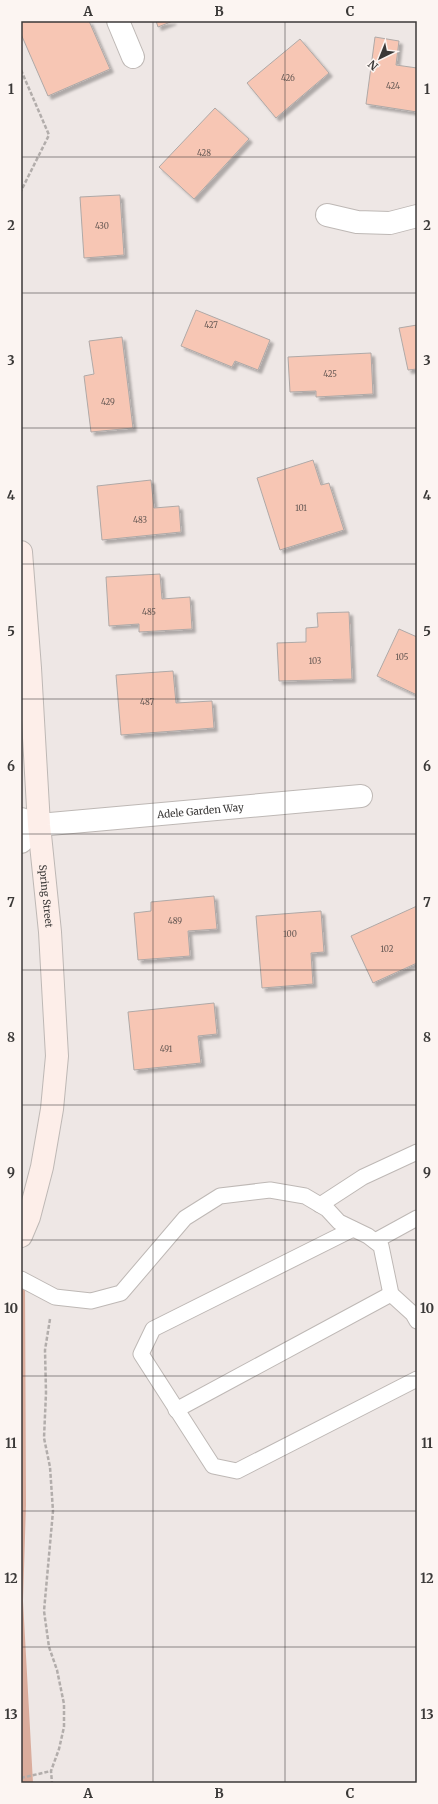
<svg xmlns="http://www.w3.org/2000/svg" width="438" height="1804" viewBox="0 0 438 1804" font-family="Merriweather,serif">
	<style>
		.green { fill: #daac9c }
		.building { fill: #f7c6b4; stroke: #afa9a7; filter: url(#shadow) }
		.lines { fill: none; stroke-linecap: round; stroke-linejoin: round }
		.service-casing { stroke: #beb8b5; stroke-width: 17 }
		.minor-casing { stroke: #beb8b5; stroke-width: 24 }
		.secondary-casing { stroke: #beb8b5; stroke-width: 24 }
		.path { stroke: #b2adab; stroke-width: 2.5; stroke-dasharray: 4 2; stroke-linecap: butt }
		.service { stroke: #fff; stroke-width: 15 }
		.minor { stroke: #fff; stroke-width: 22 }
		.secondary { stroke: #fdeee9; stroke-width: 22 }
		.grid { fill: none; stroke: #3b3938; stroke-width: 1; stroke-opacity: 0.55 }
		.labels { text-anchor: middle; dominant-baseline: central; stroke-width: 3.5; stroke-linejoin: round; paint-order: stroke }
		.number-label { font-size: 8px; fill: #6a5c57 }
		.street-label { font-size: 10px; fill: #3b3938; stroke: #fcf5f2 }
		.neatline { fill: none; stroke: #3b3938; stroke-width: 1.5 }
		.grid-label { font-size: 13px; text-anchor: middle; font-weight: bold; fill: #3b3938 }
	</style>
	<defs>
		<filter id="shadow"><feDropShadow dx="3.5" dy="3.5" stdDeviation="1" flood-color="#0004"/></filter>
	</defs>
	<rect width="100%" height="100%" fill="#eee7e5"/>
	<polygon class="green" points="25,1281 26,1505 23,1601 33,1783 21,1783 21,1291"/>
	<g class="building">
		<polygon points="21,21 89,21 110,69 48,96 21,34"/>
		<polygon points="156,21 173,21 158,27"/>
		<polygon points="375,37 399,41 396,65 417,68 417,112 366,104"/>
		<polygon points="300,39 329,73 276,118 247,83"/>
		<polygon points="215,108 249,139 194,199 159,167"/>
		<polygon points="120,195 124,255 84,258 80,197"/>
		<polygon points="196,310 270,340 258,370 235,361 232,367 181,346"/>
		<polygon points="417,325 417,369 408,370 399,328"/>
		<polygon points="122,337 133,428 91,432 84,376 94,374 89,341"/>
		<polygon points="371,353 373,394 316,397 316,391 290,392 288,357"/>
		<polygon points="313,460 321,485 329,483 344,530 280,550 257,478"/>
		<polygon points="151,480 154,508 179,506 181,532 102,540 97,486"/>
		<polygon points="160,574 162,599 190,597 192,629 139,632 139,624 109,626 106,577"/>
		<polygon points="349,612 352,679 279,681 277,643 306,642 306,628 318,627 317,613"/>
		<polygon points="399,629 417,637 417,695 377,676"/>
		<polygon points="173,671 176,703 212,701 214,728 121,735 116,675"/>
		<polygon points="214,896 217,929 188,931 190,956 138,960 134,913 151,911 151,902"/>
		<polygon points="417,906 417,963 373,983 351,936"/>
		<polygon points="321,911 324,952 311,953 313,984 262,988 256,916"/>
		<polygon points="214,1003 217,1034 198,1036 201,1063 134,1070 128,1012"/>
	</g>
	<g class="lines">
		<g class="service-casing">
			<g id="service">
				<polyline points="320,1205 363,1177 417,1152"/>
				<polyline points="353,1229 153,1329 141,1354 213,1466 237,1471 417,1379"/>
				<polyline points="375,1241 417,1218"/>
				<polyline points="21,1279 55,1297 91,1301 121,1293 185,1218 220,1196 270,1190 305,1196 327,1209 339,1222 368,1236 381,1246 391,1294 413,1314 417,1321"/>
				<polyline points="176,1410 391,1294"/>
			</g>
		</g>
		<g class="minor-casing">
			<g id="minor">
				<polyline points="118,21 133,57"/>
				<polyline points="327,215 357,222 390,223 417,216"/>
				<path id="s1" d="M21 819 39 825 361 796"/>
				<polyline points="21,842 39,825"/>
			</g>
		</g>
		<g class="secondary-casing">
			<g id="secondary">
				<path id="s2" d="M21 552 30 668 39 825 50 932 57 1056 52 1109 42 1167 29 1217 21 1236"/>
			</g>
		</g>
		<g class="path">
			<polyline points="21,70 49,135 21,191"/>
			<polyline points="50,1319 45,1350 46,1393 44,1438 50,1467 53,1511 44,1611 49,1647 57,1670 64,1704 64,1727 59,1749 51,1771 52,1783"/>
			<polyline points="21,1778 51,1771"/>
		</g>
		<use href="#service" class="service"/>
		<use href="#minor" class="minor"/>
		<use href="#secondary" class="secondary"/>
	</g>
	<path class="grid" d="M153 21V1783M285 21V1783M21 157H417M21 293H417M21 428H417M21 564H417M21 699H417M21 834H417M21 970H417M21 1105H417M21 1240H417M21 1376H417M21 1511H417M21 1647H417"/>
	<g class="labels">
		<g class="number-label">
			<text x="288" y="78">426</text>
			<text x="393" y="86">424</text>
			<text x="204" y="153">428</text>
			<text x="102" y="226">430</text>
			<text x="211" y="325">427</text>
			<text x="330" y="374">425</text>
			<text x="108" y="402">429</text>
			<text x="301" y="508">101</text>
			<text x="140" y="520">483</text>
			<text x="149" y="612">485</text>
			<text x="402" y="657">105</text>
			<text x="315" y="661">103</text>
			<text x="147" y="702">487</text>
			<text x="175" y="921">489</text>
			<text x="290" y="934">100</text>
			<text x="387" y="949">102</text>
			<text x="166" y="1049">491</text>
		</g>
		<g class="street-label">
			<text stroke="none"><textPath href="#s1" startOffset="181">Adele Garden Way</textPath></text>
			<text stroke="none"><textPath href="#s2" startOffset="345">Spring Street</textPath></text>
		</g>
	</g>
	<rect width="438" height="1804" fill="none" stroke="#fcf5f2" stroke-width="44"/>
	<g transform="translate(380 58) rotate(223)" stroke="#fcf5f2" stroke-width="3" paint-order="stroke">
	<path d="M0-3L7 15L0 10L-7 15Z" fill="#3b3938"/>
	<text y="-6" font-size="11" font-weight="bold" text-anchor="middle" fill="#3b3938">N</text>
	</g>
	<rect x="22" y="22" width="394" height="1760" class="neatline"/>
	<g class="grid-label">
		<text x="88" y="16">A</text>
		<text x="219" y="16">B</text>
		<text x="350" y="16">C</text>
		<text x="11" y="94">1</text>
		<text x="427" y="94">1</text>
		<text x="11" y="230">2</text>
		<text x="427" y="230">2</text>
		<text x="11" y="365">3</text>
		<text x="427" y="365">3</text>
		<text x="11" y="500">4</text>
		<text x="427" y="500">4</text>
		<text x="11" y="636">5</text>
		<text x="427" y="636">5</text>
		<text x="11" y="771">6</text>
		<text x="427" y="771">6</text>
		<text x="11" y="907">7</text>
		<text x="427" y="907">7</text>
		<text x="11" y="1042">8</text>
		<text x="427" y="1042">8</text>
		<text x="11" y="1177">9</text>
		<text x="427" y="1177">9</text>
		<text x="11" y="1313">10</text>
		<text x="427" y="1313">10</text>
		<text x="11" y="1448">11</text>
		<text x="427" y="1448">11</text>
		<text x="11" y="1583">12</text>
		<text x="427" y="1583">12</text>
		<text x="11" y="1719">13</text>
		<text x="427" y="1719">13</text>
		<text x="88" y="1798">A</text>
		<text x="219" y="1798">B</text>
		<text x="350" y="1798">C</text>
	</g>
</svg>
